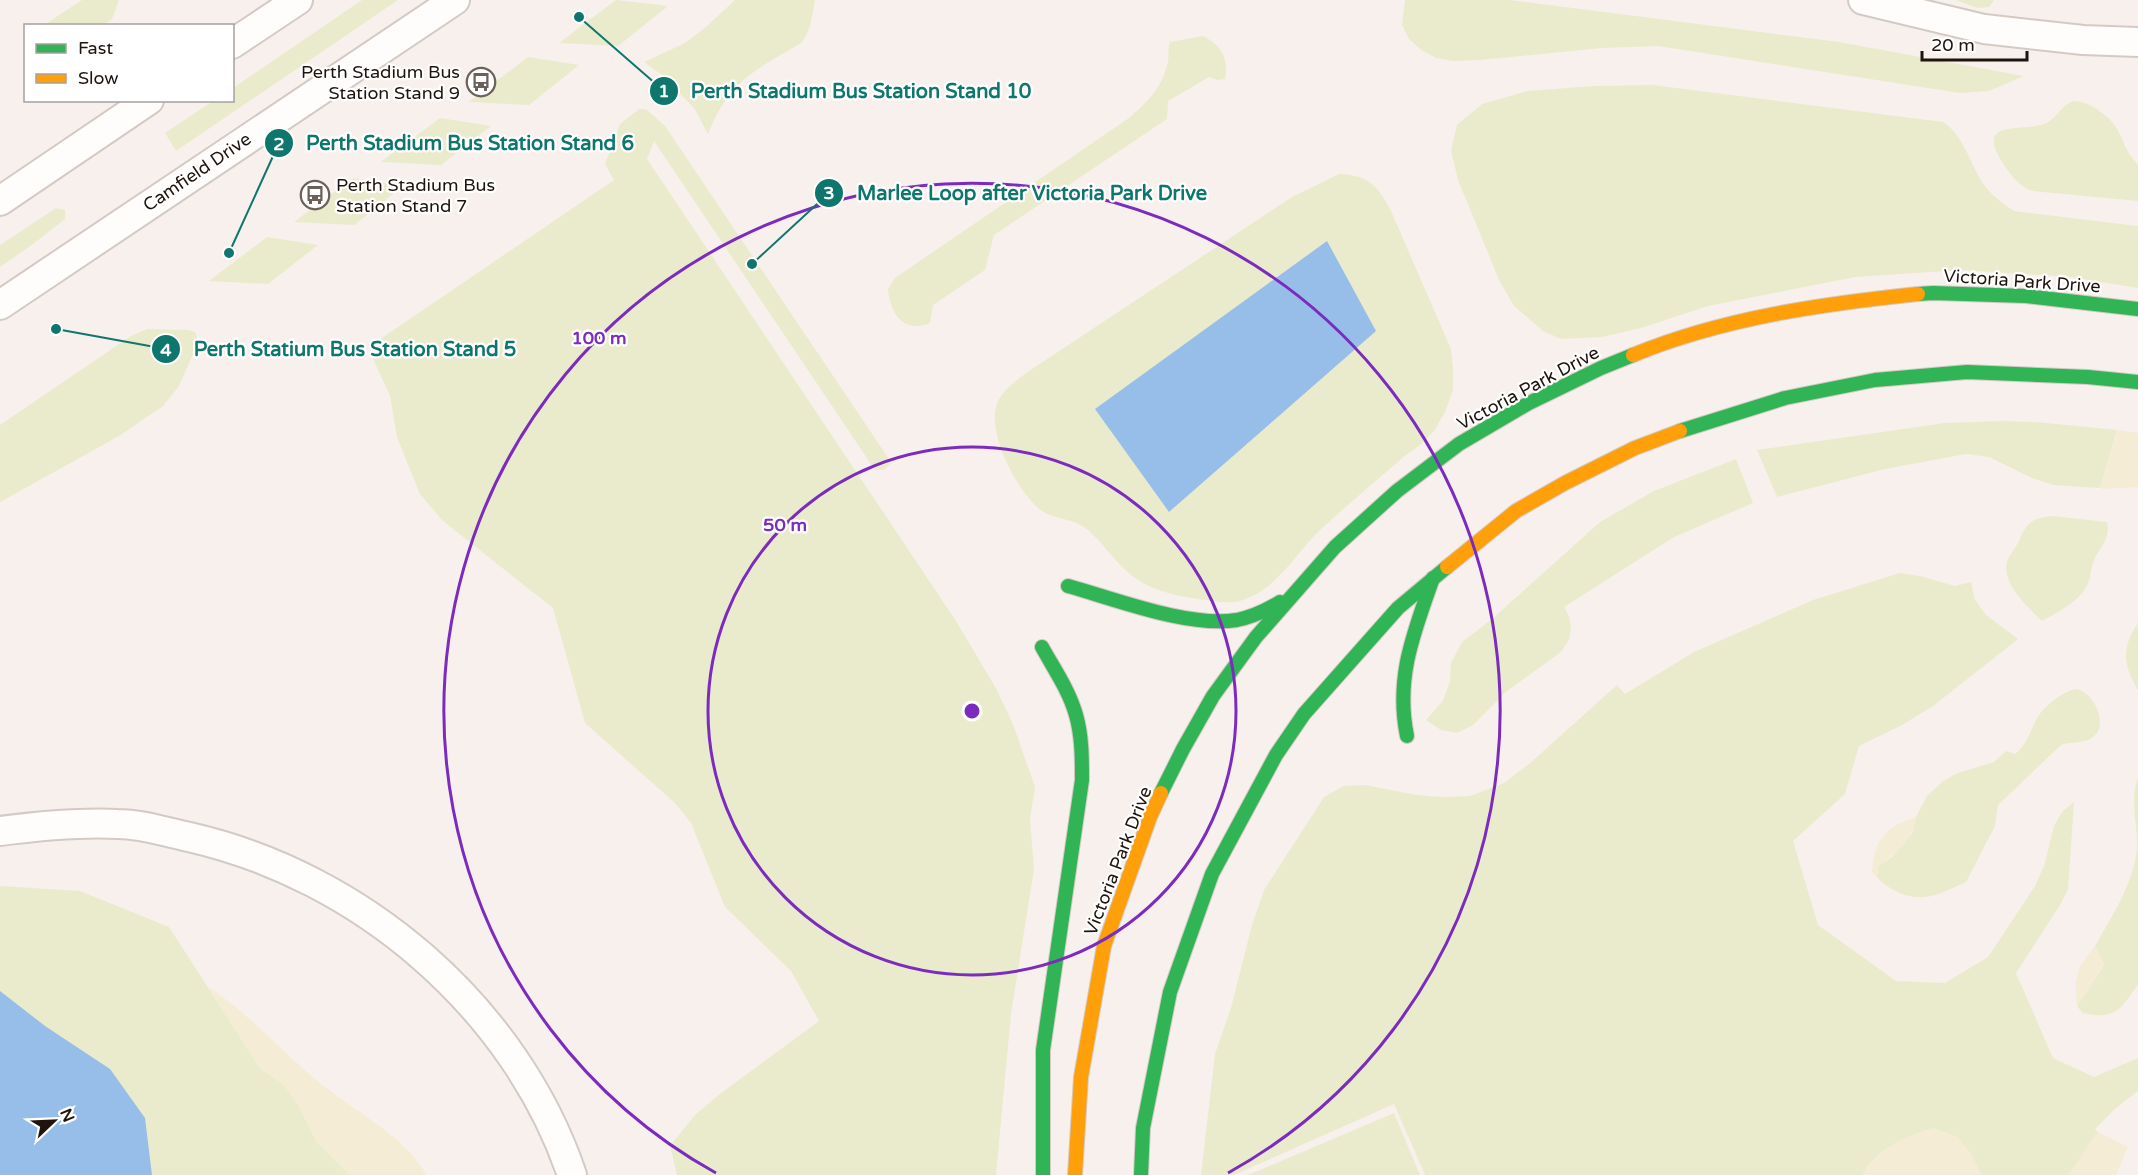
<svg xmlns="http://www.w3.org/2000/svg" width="2138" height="1175" viewBox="0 0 2138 1175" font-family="'Varela Round',sans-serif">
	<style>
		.green { fill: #eaebcc }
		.sand { fill: #f5ecd5 }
		.water { fill: #97bee8 }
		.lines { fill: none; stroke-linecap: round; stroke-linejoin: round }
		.street-casing { stroke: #d4cac4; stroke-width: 32 }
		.fast-casing { stroke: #d4cac4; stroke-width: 16 }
		.slow-casing { stroke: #d4cac4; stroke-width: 16 }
		.street { stroke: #fefdfc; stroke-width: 28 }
		.fast { stroke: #30b455; stroke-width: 14 }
		.slow { stroke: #ff9f0a; stroke-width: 14 }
		.ring { fill: none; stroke: #7b2cbf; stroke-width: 3 }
		.labels { text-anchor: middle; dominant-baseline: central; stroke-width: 4.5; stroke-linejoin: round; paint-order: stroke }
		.poi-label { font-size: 18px; fill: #1f140d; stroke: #fff; text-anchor: end }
		.street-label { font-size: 18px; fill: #1f140d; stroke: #fff }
		.centre { fill: #7b2cbf; stroke: #fff; stroke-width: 3 }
		.ring-label { font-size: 18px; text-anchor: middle; font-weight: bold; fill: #7b2cbf; stroke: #fff; stroke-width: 4.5; stroke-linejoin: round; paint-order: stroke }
		.leader { fill: none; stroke: #0f766e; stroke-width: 2 }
		.callout-dot { fill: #0f766e; stroke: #fff; stroke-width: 2 }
		.mark-label { font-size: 18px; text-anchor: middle; font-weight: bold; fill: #fff }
		.callout-label { font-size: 20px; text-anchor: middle; font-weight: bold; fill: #0f766e; stroke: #fff; stroke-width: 4.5; stroke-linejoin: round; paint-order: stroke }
	</style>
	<rect width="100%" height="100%" fill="#f8f0ec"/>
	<g class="green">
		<polygon points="82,0 119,0 112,19 103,25 44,25"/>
		<polygon points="362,0 398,0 176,151 165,133 213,101 232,100 233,88"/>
		<polygon points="616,0 668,6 618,46 559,43"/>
		<path d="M735 0H815C812 14 811 32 801 43 754 71 730 80 708 134L694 108 662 75 644 62 685 43 706 27Z"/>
		<polygon points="1405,0 1510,0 1839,42 2024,76 1989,91 1960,93 1658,46 1602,48 1480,60 1453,61 1436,58 1421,50 1409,39 1402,25"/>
		<polygon points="1955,0 1994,0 1989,7 1978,8"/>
		<path d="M1203 36C1222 45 1229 60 1225 79L1217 80 1209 77 1168 101 1167 119 994 235 985 270 933 305 930 323C904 334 890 314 888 289L895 278 1129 118C1146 103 1162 88 1167 65 1170 57 1167 50 1170 42Z"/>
		<polygon points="528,57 579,65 529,105 469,102"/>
		<path d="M1653 85 1943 122C1964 136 1969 161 1982 182 1990 194 2002 203 2014 211L2138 226V288L2070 277 1961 270 1855 277 1708 306 1641 328 1602 337 1561 339 1543 331 1514 306 1500 282 1458 180 1451 150 1457 125 1482 104 1528 91 1594 86Z"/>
		<path d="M2073 101C2088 100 2108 115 2116 127 2124 140 2126 154 2138 164V201L2032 191C2017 185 2011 175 2002 162 1973 116 2028 134 2048 122 2058 116 2062 105 2073 101Z"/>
		<polygon points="639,109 646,109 665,126 889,459 890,464 884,470 875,470 654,141 647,159 956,621 997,690 1014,727 1035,787 1030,819 1034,869 1011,1014 996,1175 677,1175 670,1146 695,1115 721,1093 819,1021 791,971 725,907 691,823 675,803 585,723 553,608 443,521 420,494 397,437 390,396 370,352 373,344 614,180 605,164 620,124"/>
		<polygon points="440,118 491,126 441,165 381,162"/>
		<path d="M1339 174C1369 175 1378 186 1391 211L1451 349 1453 368V390L1445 412 1434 431 1420 445 1406 455C1377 480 1348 504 1320 530 1295 554 1276 591 1240 601 1230 604 1215 601 1204 600 1184 597 1161 593 1143 583 1121 571 1106 546 1088 530 1074 518 1056 520 1042 511 1019 495 988 436 996 407 1000 391 1016 381 1029 371L1292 197Z"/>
		<polygon points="353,178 403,186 354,225 294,222"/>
		<polygon points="56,208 65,210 65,219 33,244 0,267 0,245"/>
		<polygon points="267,237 318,245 268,284 209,281"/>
		<polygon points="147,329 189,330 195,332 197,337 197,345 179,386 163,406 119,436 0,502 0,425 131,336"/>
		<polygon points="2002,421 2036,422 2117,430 2100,488 2053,485 2032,478 1989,457 1966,454 1885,469 1777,497 1757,450 1945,423"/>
		<polygon points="1736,459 1753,503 1674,537 1564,607 1569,616 1571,627 1569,640 1561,652 1507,691 1473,725 1457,733 1441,730 1426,720 1443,701 1450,681 1451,663 1462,642 1492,619 1600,522 1654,491"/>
		<path d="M2052 516 2107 522C2111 539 2100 546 2094 560 2091 567 2091 576 2088 583 2081 601 2058 612 2042 621 2028 607 1999 582 2008 559 2011 553 2015 548 2018 543 2027 523 2029 519 2052 516Z"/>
		<path d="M1900 573 1920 576 1955 586 1971 582 1975 600 1986 615 2018 639 1933 706 1902 725 1859 746 1845 794 1793 841 1818 925 1896 981 1945 983 1988 957 2035 886 2044 866 2054 826 2062 812 2074 802 2068 890 2060 905 2016 973 2053 1058 2094 1077 2138 1058V1091L2116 1108 2095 1129 2098 1132 2069 1175H1981L1971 1154 1934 1128C1908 1136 1875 1149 1863 1175H1425L1394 1104 1234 1175H1201L1215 1054 1231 1008 1252 925 1264 890 1324 797 1344 786 1365 785 1416 795 1442 797 1470 796 1504 783 1529 764 1617 685 1625 694 1694 652 1813 600Z"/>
		<path d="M2138 623V690C2123 665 2121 648 2138 623Z"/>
		<path d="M2074 689C2093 689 2110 725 2093 737 2085 744 2071 741 2061 745L1998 805 1995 826 1966 882C1954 887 1938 896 1925 897 1908 899 1888 890 1877 877L1878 866 1892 857 1912 833 1916 817 1927 796 1942 782 1955 774 1994 762 2006 751 2015 754C2027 745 2030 731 2037 718 2045 705 2060 694 2074 689Z"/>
		<path d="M2138 778V985C2119 1010 2116 1020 2083 1013L2077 1006 2104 965 2095 946C2112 916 2134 883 2137 848 2138 825 2129 801 2138 778Z"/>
		<polygon points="0,886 80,891 169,927 260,1068 284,1085 298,1104 317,1142 350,1175 0,1175"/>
		<polygon points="1394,1113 1420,1175 1248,1175"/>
	</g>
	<g class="sand">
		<polygon points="2117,430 2138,433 2138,487 2104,489 2100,488"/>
		<path d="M1916 817C1910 843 1899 851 1878 866L1877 877 1872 872C1874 840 1886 826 1916 817Z"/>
		<path d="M2095 946 2104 964 2077 1006C2073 977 2077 968 2095 946Z"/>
		<path d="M208 987C250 1014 282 1052 320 1083 356 1113 401 1133 427 1175H350L317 1142 298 1104 284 1085 260 1068Z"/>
		<path d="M1934 1128 1958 1137 1971 1154 1981 1175H1863C1875 1149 1908 1136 1934 1128Z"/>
		<polygon points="2098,1132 2128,1147 2116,1175 2069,1175"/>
	</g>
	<g class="water">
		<polygon points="1327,241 1376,331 1169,512 1095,409"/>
		<polygon points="0,991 45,1026 110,1069 145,1118 152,1175 0,1175"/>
	</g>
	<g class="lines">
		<g class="street-casing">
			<g id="street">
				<polyline points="1863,0 1984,29 2083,40 2138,42"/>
				<polyline points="232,44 298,0"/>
				<polyline points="0,201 149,100"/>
				<polyline points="0,305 455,0"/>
				<path d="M0 831C39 826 79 822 118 824 141 824 166 832 189 837 361 876 515 1007 572 1175"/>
			</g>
		</g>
		<g class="fast-casing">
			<g id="fast">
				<polyline points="1918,294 1933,293 2026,296 2138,309"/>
				<polyline points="1680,431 1785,398 1875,380 1967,372 2088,377 2138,382"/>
				<path d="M1068 586C1115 599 1189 628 1237 620 1252 617 1267 610 1280 602"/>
				<path d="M1042 647C1054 669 1069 690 1076 715 1082 736 1082 758 1082 780L1043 1050V1175"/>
				<path d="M1407 736C1395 678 1414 632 1433 578"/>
				<polyline points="1161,793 1183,749 1213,696 1256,637 1335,547 1397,491 1459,444 1529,403 1601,368 1633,355"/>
				<polyline points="1141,1175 1143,1128 1170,992 1212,874 1276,755 1304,714 1398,608 1447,567"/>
			</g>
		</g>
		<g class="slow-casing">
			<g id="slow">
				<path d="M1633 355C1723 318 1822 304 1918 294"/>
				<polyline points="1447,567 1516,511 1565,483 1635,448 1680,431"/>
				<polyline points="1075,1175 1081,1077 1104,946 1150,817 1161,793"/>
			</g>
		</g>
		<use href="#street" class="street"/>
		<use href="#fast" class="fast"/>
		<use href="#slow" class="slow"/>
	</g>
	<g class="ring">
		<circle cx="972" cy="711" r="264"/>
		<path d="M716 1173A528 528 0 1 1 1228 1173"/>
	</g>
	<defs>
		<g id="bus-ring" transform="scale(1.5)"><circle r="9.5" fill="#fff" stroke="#6b615b" stroke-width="1.5"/><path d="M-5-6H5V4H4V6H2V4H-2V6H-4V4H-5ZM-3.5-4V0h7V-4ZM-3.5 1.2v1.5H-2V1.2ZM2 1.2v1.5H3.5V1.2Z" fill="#6b615b"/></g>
	</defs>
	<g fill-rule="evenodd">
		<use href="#bus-ring" x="481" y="82"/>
		<use href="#bus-ring" x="315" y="195"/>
	</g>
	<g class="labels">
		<g class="poi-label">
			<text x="460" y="72">Perth Stadium Bus<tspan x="460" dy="21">Station Stand 9</tspan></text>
			<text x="336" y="185" text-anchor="start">Perth Stadium Bus<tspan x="336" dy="21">Station Stand 7</tspan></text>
		</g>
		<g class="street-label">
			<text transform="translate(197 172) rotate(-34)">Camfield Drive</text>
			<text transform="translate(2022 281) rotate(4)">Victoria Park Drive</text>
			<text transform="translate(1528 388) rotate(-28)">Victoria Park Drive</text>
			<text transform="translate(1118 861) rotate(-69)">Victoria Park Drive</text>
		</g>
	</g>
	<circle cx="972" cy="711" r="9" class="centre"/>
	<g class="ring-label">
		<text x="599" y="344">100 m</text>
		<text x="785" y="531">50 m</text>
	</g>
	<path class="leader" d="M579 17L664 91M229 253L279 143M752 264L829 193M56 329L166 349"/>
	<g class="callout-dot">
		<circle cx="579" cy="17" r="6"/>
		<circle cx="229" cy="253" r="6"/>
		<circle cx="752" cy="264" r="6"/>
		<circle cx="56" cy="329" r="6"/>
		<circle cx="664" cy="91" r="15"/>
		<circle cx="279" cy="143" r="15"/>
		<circle cx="829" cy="193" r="15"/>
		<circle cx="166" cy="349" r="15"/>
	</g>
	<g class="mark-label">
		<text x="664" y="97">1</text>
		<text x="279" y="150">2</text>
		<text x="829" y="199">3</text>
		<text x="166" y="356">4</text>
	</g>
	<g class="callout-label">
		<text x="861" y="98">Perth Stadium Bus Station Stand 10</text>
		<text x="470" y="150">Perth Stadium Bus Station Stand 6</text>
		<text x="1032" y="200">Marlee Loop after Victoria Park Drive</text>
		<text x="355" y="356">Perth Statium Bus Station Stand 5</text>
	</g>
	<rect x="24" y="24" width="210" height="78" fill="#ffffff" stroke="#a5a19e" stroke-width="1.5"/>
	<rect x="36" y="44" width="30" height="9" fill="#30b455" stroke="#a5a19e" stroke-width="1.5"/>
	<text x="78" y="54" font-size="18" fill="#1f140d">Fast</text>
	<rect x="36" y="74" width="30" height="9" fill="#ff9f0a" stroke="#a5a19e" stroke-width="1.5"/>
	<text x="78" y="84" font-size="18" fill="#1f140d">Slow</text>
	<g transform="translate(54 1121) rotate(67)" stroke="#ffffff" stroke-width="4.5" paint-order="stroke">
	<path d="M0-4.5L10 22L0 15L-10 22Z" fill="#1f140d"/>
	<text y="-9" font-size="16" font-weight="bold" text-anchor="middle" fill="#1f140d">N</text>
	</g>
	<path d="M1922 51v9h105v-9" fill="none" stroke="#1f140d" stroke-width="3"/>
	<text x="1931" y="51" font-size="18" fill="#1f140d" stroke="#ffffff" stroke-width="4.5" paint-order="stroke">20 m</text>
</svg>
